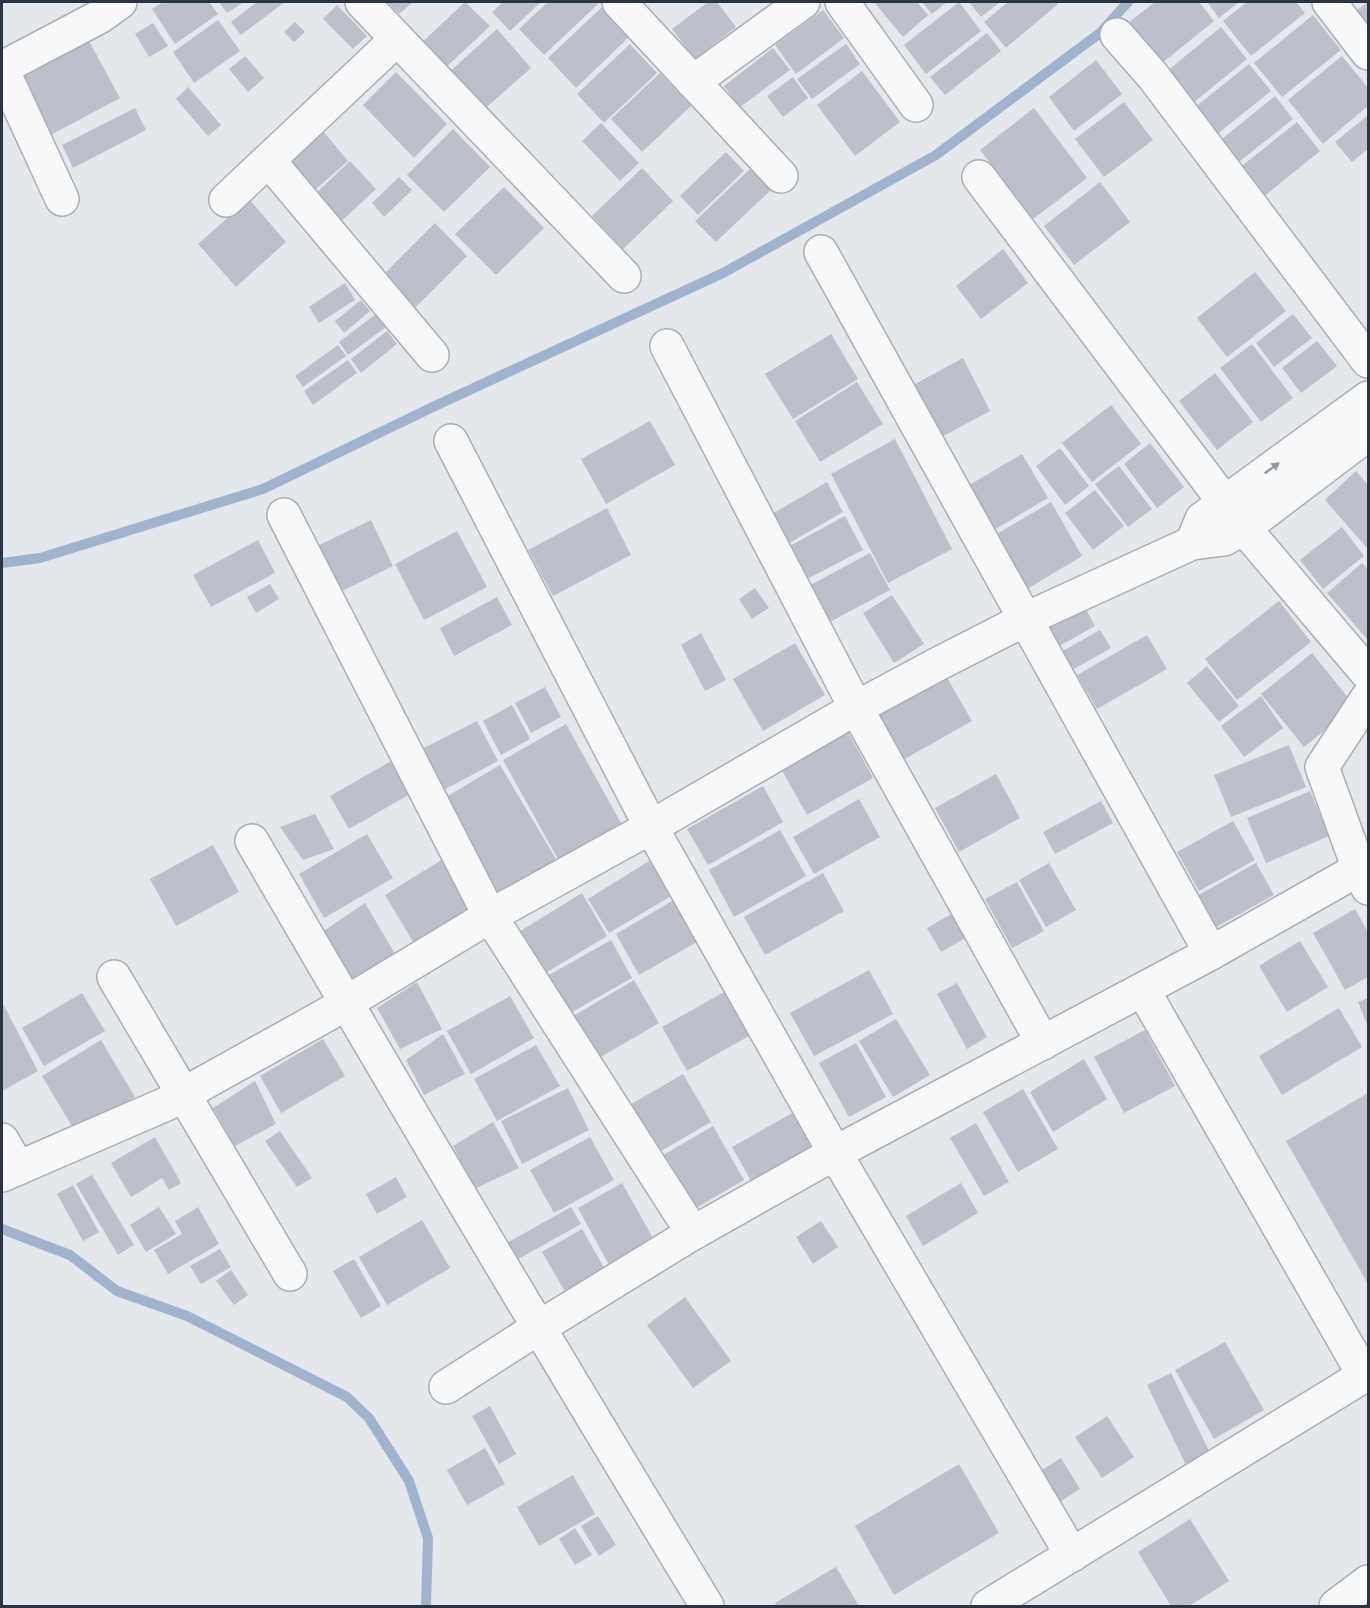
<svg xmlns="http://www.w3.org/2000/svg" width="1370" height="1608" viewBox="0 0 1370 1608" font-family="Helvetica,sans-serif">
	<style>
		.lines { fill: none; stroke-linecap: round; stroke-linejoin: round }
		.stream { stroke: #9fb4cc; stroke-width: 10 }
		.building { fill: #bbc0ca }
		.minor-casing { stroke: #a9aeb7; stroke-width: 36 }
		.minor { stroke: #f7f8fa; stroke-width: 33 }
		.oneway { fill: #9196a0 }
	</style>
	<rect width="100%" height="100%" fill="#e4e7ec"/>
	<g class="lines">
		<g class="stream">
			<polyline points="2,563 40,558 263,489 437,405 723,273 936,155 1100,33 1128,2"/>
			<polyline points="2,1229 70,1255 117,1291 187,1316 347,1397 369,1418 409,1481 428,1538 426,1606"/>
		</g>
	</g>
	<g class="building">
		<polygon points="163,2 209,2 218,14 175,44 152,9"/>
		<polygon points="219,2 244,2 227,13"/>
		<polygon points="257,2 285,2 241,35 231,22"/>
		<polygon points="387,2 413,2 399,14"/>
		<polygon points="465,2 490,26 441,72 417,47"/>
		<polygon points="503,2 541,2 510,31 492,12"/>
		<polygon points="548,2 595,2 598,4 544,55 519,29"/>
		<polygon points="708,2 717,2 736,27 695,59 672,29"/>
		<polygon points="874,2 917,2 928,15 903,37"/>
		<polygon points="922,2 947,2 932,14"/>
		<polygon points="959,2 981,31 926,74 904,45"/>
		<polygon points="969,2 1000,2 981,17"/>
		<polygon points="1008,2 1056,2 1058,4 1006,48 984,22"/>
		<polygon points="1155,2 1199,2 1214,21 1156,68 1123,27"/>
		<polygon points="1207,2 1239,2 1219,18"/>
		<polygon points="1247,2 1296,2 1305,13 1251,56 1223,21"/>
		<polygon points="1368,2 1368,24 1357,10"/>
		<polygon points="337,5 367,36 353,49 323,19"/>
		<polygon points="602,7 629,37 576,88 548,58"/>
		<polygon points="823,10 844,38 796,74 775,45"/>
		<polygon points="1313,15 1341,50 1282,97 1254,63"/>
		<polygon points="218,20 240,51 194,83 173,52"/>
		<polygon points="295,22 305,32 294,42 284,32"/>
		<polygon points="153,23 168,46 149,57 135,34"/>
		<polygon points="1221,27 1247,59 1193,103 1167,71"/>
		<polygon points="497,29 531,68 481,112 447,74"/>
		<polygon points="987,33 1001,51 945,95 930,77"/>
		<polygon points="89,41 120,98 47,137 17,81"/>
		<polygon points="630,44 657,73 604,123 577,94"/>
		<polygon points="846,44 860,64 812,99 797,79"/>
		<polygon points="773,48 790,70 740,107 724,86"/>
		<polygon points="245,56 264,78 248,92 229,69"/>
		<polygon points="1342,56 1368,88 1368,106 1323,144 1288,100"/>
		<polygon points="1096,60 1122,94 1074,131 1049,97"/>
		<polygon points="1249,64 1271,91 1216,135 1194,108"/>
		<polygon points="862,71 900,122 855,156 817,105"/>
		<polygon points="396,72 447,124 414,158 363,105"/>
		<polygon points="660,73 691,106 642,152 611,119"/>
		<polygon points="793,77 808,98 783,117 767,96"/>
		<polygon points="188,87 221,125 208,136 176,99"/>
		<polygon points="1275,96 1293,119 1235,165 1217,143"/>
		<polygon points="1124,102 1153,140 1104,177 1075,139"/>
		<polygon points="135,108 146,130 73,168 62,145"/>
		<polygon points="1034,108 1087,178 1033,219 980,150"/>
		<polygon points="1368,115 1368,149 1352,162 1335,142"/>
		<polygon points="1297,122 1320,151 1262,198 1238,169"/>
		<polygon points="601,123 639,163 620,181 582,141"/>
		<polygon points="453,129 490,167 444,212 407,175"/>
		<polygon points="323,131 348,161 309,195 283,166"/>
		<polygon points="726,152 744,171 698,215 680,196"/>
		<polygon points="350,161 376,189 333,229 308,201"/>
		<polygon points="752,167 773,188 716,242 695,221"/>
		<polygon points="642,168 673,201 623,249 592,216"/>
		<polygon points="399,177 412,190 384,217 372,203"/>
		<polygon points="1100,182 1130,222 1074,265 1044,226"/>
		<polygon points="504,187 544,228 496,275 455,234"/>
		<polygon points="249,199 286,242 236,287 198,244"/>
		<polygon points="435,223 467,256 415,308 383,275"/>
		<polygon points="1003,249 1028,283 981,319 956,286"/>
		<polygon points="1255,272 1286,311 1227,357 1197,318"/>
		<polygon points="345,283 355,300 319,323 309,307"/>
		<polygon points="361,300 370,311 344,333 335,321"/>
		<polygon points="376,314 386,327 348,355 339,342"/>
		<polygon points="1293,314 1312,338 1274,367 1256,343"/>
		<polygon points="387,331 397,344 361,373 351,359"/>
		<polygon points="831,334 858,379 793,419 765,374"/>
		<polygon points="1317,341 1337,366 1301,393 1282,368"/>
		<polygon points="1252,344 1293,398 1261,422 1220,368"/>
		<polygon points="338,345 346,356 303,387 295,376"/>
		<polygon points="963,358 990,411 934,441 906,389"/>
		<polygon points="348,360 357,373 313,405 304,391"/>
		<polygon points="1215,373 1253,422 1217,450 1179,401"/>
		<polygon points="857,382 883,424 820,462 795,421"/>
		<polygon points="1111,405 1141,444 1092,482 1062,443"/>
		<polygon points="650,421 675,465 606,504 581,459"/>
		<polygon points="895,439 952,549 888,583 831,474"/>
		<polygon points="1150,443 1184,487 1157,508 1124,464"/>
		<polygon points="1060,448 1089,486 1065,505 1036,466"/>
		<polygon points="1022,454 1048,498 992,531 966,487"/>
		<polygon points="1119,466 1152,509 1128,527 1095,484"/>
		<polygon points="1356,471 1368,485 1368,549 1325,500"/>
		<polygon points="827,482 843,512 784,546 767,517"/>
		<polygon points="1095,490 1124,526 1093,550 1065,513"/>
		<polygon points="1051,502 1082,556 1027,589 995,535"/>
		<polygon points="607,508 631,555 553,596 528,550"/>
		<polygon points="845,516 863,550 803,581 786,548"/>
		<polygon points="371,520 393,566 334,595 311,549"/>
		<polygon points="1342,527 1364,556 1323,589 1300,560"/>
		<polygon points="457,531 487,587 424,620 395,564"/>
		<polygon points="258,540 275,573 211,607 193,575"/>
		<polygon points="870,553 890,590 824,625 805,588"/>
		<polygon points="1362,563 1368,570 1368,640 1327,593"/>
		<polygon points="270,584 279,599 256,613 247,597"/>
		<polygon points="755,588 769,608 752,619 739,599"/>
		<polygon points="892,595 924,644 894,663 863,613"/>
		<polygon points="497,597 512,625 454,656 440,628"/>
		<polygon points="1279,601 1311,642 1237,700 1205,659"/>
		<polygon points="1082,602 1095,626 1049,652 1036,628"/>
		<polygon points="1100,630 1111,648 1065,674 1054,656"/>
		<polygon points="701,633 726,680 705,691 681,645"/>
		<polygon points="1147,635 1167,669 1097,709 1077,675"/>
		<polygon points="795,643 825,695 763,731 733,679"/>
		<polygon points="1312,653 1355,706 1304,747 1261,694"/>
		<polygon points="1207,666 1239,706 1219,722 1187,683"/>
		<polygon points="946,676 972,721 903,760 878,714"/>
		<polygon points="545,687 561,717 531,733 515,703"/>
		<polygon points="1261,696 1283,728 1244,757 1221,726"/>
		<polygon points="512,705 530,739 501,755 483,721"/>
		<polygon points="477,721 498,761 440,792 418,751"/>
		<polygon points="566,724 621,823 558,859 503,760"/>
		<polygon points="847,730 873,778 807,815 780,767"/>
		<polygon points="1289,745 1306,787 1231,817 1214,775"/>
		<polygon points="393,760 412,793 349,829 330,796"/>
		<polygon points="500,765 559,864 499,900 441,800"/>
		<polygon points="996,774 1020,818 959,852 935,808"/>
		<polygon points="763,786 783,822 708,865 687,829"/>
		<polygon points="1310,791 1329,836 1266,863 1247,818"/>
		<polygon points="859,799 880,837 814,874 793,837"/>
		<polygon points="1101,801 1113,823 1055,854 1043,832"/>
		<polygon points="315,814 334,849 303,860 280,827"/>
		<polygon points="1233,821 1255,860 1199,891 1177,852"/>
		<polygon points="780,830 806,876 734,917 709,870"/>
		<polygon points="367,834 393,878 324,918 299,874"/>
		<polygon points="213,845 239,892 176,926 150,879"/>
		<polygon points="443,859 474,909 415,945 385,895"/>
		<polygon points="649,861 671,896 609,933 588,899"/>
		<polygon points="1049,863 1076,910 1046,927 1019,880"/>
		<polygon points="1256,863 1274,895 1211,930 1193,898"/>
		<polygon points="823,873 844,911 765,955 744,917"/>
		<polygon points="1017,882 1044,931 1012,948 985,899"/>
		<polygon points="582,893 607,936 542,975 517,933"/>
		<polygon points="674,900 697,942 639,975 616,934"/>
		<polygon points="365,903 398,959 354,983 322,932"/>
		<polygon points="1355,909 1368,932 1368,977 1345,990 1313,933"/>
		<polygon points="953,913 967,937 941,952 927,928"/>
		<polygon points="611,940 632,978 563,1017 542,979"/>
		<polygon points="1300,941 1328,987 1287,1012 1259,966"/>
		<polygon points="869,970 893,1014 814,1056 790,1013"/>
		<polygon points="634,980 659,1023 594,1061 570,1018"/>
		<polygon points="417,982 442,1029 400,1049 377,1008"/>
		<polygon points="957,983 987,1037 967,1049 937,994"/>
		<polygon points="724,992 749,1036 687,1071 662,1027"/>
		<polygon points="82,993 105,1031 44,1066 22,1028"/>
		<polygon points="510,996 534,1038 471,1074 447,1031"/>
		<polygon points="1368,998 1368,1027 1358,1002"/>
		<polygon points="2,1002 38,1071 2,1091"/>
		<polygon points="1339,1008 1362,1047 1282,1095 1259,1056"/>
		<polygon points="896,1019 930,1075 893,1097 859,1041"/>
		<polygon points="1145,1030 1175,1086 1124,1113 1094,1057"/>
		<polygon points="443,1034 465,1074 424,1095 406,1060"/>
		<polygon points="323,1039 345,1076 281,1113 260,1076"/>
		<polygon points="101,1040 135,1097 76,1133 42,1076"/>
		<polygon points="856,1043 886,1097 849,1117 819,1063"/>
		<polygon points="536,1045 560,1086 497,1121 474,1079"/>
		<polygon points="1084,1059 1107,1099 1053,1132 1030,1092"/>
		<polygon points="683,1074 711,1122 649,1158 621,1110"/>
		<polygon points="255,1081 276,1124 235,1146 213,1108"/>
		<polygon points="568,1088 589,1130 522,1164 501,1121"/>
		<polygon points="1023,1089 1058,1149 1018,1172 983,1112"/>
		<polygon points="1368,1093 1368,1284 1286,1141"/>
		<polygon points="794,1112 816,1151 754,1186 732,1147"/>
		<polygon points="493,1122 519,1168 474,1189 453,1146"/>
		<polygon points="976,1123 1009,1182 984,1196 950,1138"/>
		<polygon points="713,1126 744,1180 684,1215 653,1161"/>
		<polygon points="280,1131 312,1178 297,1187 265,1141"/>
		<polygon points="155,1137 181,1183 169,1190 162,1178 131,1197 111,1163"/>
		<polygon points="590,1137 614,1180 554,1213 530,1170"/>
		<polygon points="92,1175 134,1245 118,1255 76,1184"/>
		<polygon points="396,1177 407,1197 377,1214 366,1194"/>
		<polygon points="622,1183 654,1240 609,1265 578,1208"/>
		<polygon points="961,1183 978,1213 923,1246 906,1216"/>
		<polygon points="73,1185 99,1232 83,1241 57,1194"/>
		<polygon points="159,1207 176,1234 146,1252 130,1225"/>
		<polygon points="198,1207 219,1244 168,1274 154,1250 182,1234 175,1221"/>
		<polygon points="571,1207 581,1224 513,1262 503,1245"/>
		<polygon points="422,1220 450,1268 387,1305 359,1257"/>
		<polygon points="821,1221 838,1247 813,1264 796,1237"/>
		<polygon points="582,1229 607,1273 567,1295 542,1252"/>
		<polygon points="220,1249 231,1267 201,1284 190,1266"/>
		<polygon points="354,1259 381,1306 361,1318 333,1271"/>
		<polygon points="231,1270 248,1295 234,1305 216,1281"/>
		<polygon points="685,1297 731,1361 693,1388 647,1325"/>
		<polygon points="1225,1342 1264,1410 1214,1439 1175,1370"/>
		<polygon points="1171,1373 1211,1455 1187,1467 1147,1385"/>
		<polygon points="490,1406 516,1454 499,1464 472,1416"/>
		<polygon points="1107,1416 1134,1457 1102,1478 1075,1437"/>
		<polygon points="485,1448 505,1484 467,1505 447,1470"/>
		<polygon points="1061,1458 1080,1489 1052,1507 1032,1476"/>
		<polygon points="959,1464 999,1533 894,1595 855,1526"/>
		<polygon points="573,1475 595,1514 539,1546 517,1507"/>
		<polygon points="598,1516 616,1545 599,1556 581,1526"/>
		<polygon points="1190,1519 1229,1581 1189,1606 1171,1606 1138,1552"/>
		<polygon points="575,1528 592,1555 575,1565 559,1539"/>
		<polygon points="836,1567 859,1606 777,1606 775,1603"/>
	</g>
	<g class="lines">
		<g class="minor-casing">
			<g id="minor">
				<polyline points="362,2 624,276"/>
				<polyline points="619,2 781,176"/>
				<polyline points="842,2 916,105"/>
				<polyline points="1329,2 1368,53"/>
				<polyline points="1117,35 1153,76 1368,361"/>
				<polyline points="2,68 99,17 120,2"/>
				<polyline points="2,69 62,199"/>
				<polyline points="693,82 803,2"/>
				<polyline points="269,161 432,355"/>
				<polyline points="979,177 1244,528 1368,674"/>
				<polyline points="226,200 397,39"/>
				<polyline points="821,252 1211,953"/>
				<polyline points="667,346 856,708 1043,1043"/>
				<polyline points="451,441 651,827 835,1153 1072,1555"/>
				<polyline points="284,515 490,916 693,1233"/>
				<polyline points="1192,543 1202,519 1368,398"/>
				<polyline points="1368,697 1322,767 1359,869 1368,888"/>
				<path d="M252 841C401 1098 553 1353 707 1606"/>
				<polyline points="114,977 290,1274"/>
				<polyline points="1143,990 1364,1375"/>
				<polyline points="2,1140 18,1168"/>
				<polyline points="2,1175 166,1104 326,1015 490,916 651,827 856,708 936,665 1026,619 1192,543 1224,539 1244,528 1368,434"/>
				<polyline points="446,1387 538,1328 693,1233 835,1153 1211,953 1359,869"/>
				<polyline points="988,1606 1368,1373"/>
				<polyline points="1336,1606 1368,1582"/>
			</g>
		</g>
		<use href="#minor" class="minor"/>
	</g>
	<defs><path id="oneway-solid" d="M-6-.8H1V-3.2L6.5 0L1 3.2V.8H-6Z" transform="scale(1.5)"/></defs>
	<use class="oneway" href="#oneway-solid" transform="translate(1272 468) rotate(-36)"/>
	<rect width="1370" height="1608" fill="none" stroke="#2b3445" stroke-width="6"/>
</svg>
